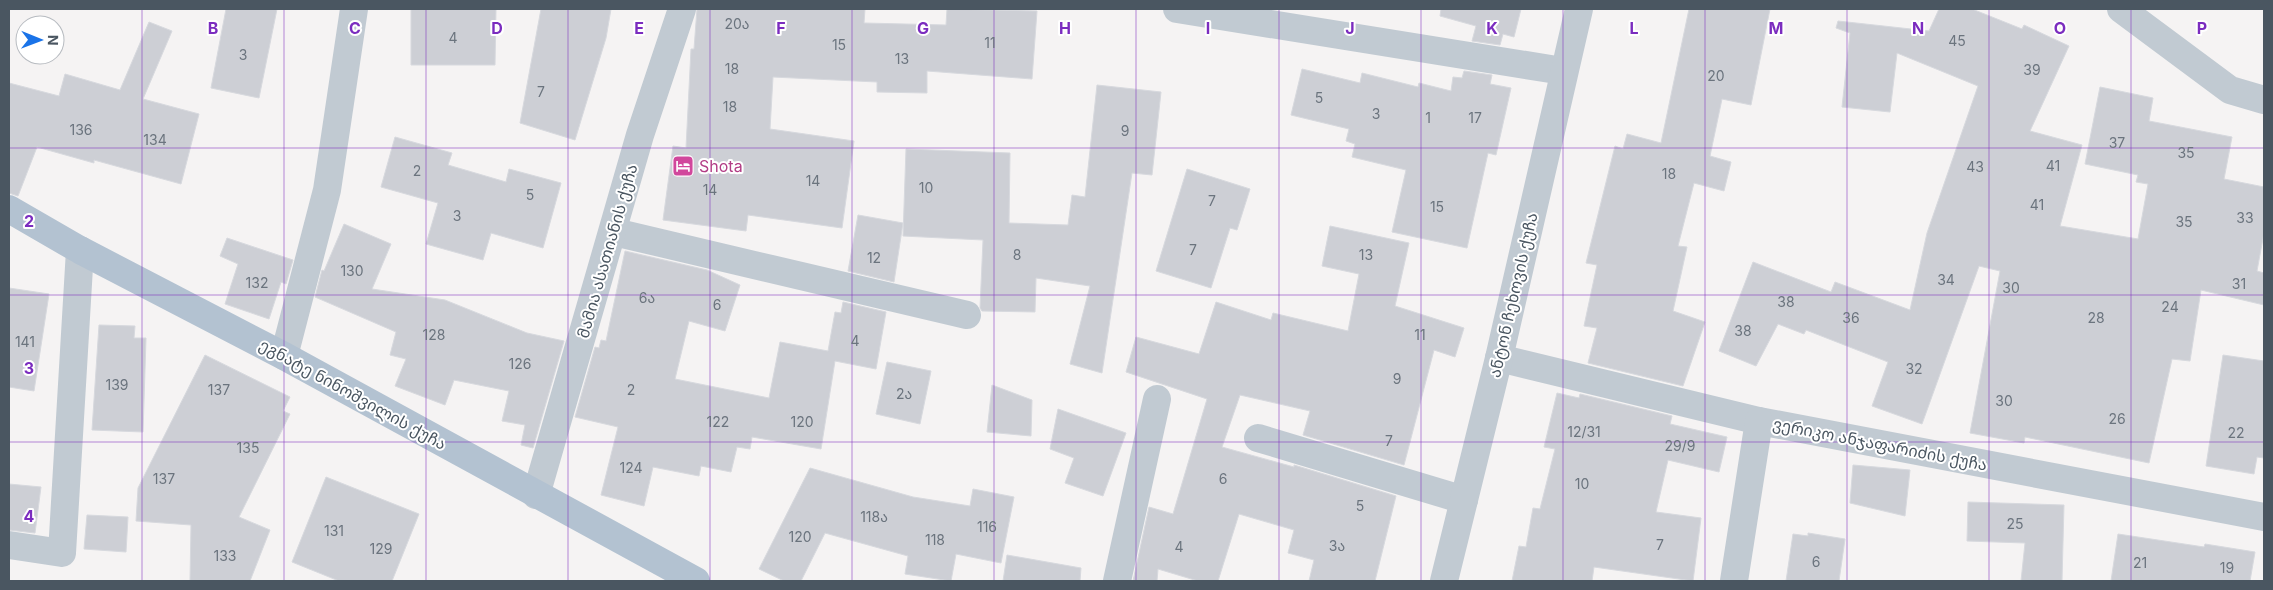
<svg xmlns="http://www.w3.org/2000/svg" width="2273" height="590" viewBox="0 0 2273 590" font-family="Inter,'Noto Sans Georgian',sans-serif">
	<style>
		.building { fill: #cdcfd5; stroke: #d7d9de }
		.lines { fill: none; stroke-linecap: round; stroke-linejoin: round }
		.minor { stroke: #c1cad2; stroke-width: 28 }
		.major { stroke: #b3c2d1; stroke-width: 28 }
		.grid { fill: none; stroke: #7b2cbf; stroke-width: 1; stroke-opacity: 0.55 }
		.labels { text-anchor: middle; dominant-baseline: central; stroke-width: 4; stroke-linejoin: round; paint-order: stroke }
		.number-label { font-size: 14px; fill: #6b747e }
		.hotel-label { font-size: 16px; fill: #b23c85; stroke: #fff; text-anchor: start }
		.street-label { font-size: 16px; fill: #4a5661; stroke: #fff }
		.grid-label { font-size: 16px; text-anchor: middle; font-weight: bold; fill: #7b2cbf; stroke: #fff; stroke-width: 4; stroke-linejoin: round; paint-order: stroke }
	</style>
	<rect width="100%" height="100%" fill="#f5f3f3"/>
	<g class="building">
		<polygon points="226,9 277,9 259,98 211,88"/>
		<polygon points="411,9 496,9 495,65 411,65"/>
		<polygon points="541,9 611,9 606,38 575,140 520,123"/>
		<polygon points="697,9 865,9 864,23 946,25 947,9 1037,11 1032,79 927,71 927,93 877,92 877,82 773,77 770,129 854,141 842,228 748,215 746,231 663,220 673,146 686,148 691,49 694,49"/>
		<polygon points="1441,9 1521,9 1514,37 1503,34 1500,45 1472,41 1476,26 1440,16"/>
		<polygon points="1689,9 1770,9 1751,105 1722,99 1710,156 1731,162 1724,191 1694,183 1678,246 1687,247 1673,311 1705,322 1683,386 1588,363 1597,328 1584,326 1597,265 1586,263 1615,146 1623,149 1627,134 1661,143"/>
		<polygon points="1939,9 1972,9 2022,29 2024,25 2069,46 2030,131 2082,145 2060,226 2138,239 2148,184 2136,182 2138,175 2085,164 2100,87 2153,98 2149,121 2232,137 2224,179 2264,187 2264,233 2257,271 2264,273 2264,305 2201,290 2190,361 2172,359 2149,463 2025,437 2024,443 1970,433 2000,271 1979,266 1922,424 1872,406 1888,362 1806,330 1804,334 1778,324 1756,366 1719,351 1753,262 1831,292 1835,282 1910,310 1927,233 1978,86 1897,53 1890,112 1842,107 1850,33 1836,28 1838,21 1929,31"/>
		<polygon points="149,22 172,31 143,99 199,114 181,184 94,160 94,163 37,147 18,196 9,193 9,83 59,96 65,74 120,90"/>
		<polygon points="1302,69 1360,83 1362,73 1418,87 1419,83 1451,91 1453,77 1462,78 1464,71 1492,75 1490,84 1511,88 1496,155 1488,153 1467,248 1392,232 1406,170 1352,157 1355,144 1346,141 1349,129 1291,115"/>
		<polygon points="1097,85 1161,92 1152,175 1132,173 1102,373 1070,364 1090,286 1036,278 1035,312 982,311 980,308 983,240 903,236 906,149 1010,153 1009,223 1068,225 1072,195 1085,197"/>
		<polygon points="395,137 452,153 448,165 506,182 509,169 561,183 543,248 491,233 483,260 426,244 438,203 381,187"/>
		<polygon points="1187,169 1250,189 1237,230 1230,228 1211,288 1156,271"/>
		<polygon points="858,215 903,223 894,282 848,271"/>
		<polygon points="344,224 391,244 372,289 445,300 527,333 564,341 533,448 521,445 525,425 502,421 509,391 454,380 445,405 395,386 406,359 390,355 396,332 315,297 322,270 324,271"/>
		<polygon points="1330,226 1409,243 1395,306 1464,328 1455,357 1434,350 1404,465 1303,435 1310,411 1240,395 1222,447 1294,467 1294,465 1396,496 1375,581 1309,581 1314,560 1288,553 1294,530 1239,514 1218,581 1198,581 1158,569 1157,581 1133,581 1149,507 1173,514 1207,399 1126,372 1136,337 1199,354 1216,302 1271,320 1273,313 1348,331 1359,274 1322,266"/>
		<polygon points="227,238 293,260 286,284 281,282 269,319 225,304 238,264 220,256"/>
		<polygon points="625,251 707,270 740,285 725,331 689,321 675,379 769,398 780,342 828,351 835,312 841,313 843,302 886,312 876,369 835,361 821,449 752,437 750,449 737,447 731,472 701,466 699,476 653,467 644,506 601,495 618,427 575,417 595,347 599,348 601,340 606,341"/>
		<polygon points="9,288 49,294 34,391 9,387"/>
		<polygon points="99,325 135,326 134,338 146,338 143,432 92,430"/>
		<polygon points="205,355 290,397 283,411 290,414 239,517 270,530 250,581 190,581 191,525 136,521 138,488"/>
		<polygon points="2223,355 2264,361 2264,458 2257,457 2254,474 2206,466"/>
		<polygon points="887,362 931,371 920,424 876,414"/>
		<polygon points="992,385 1032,400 1031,436 987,432"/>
		<polygon points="1557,393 1579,398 1580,394 1672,416 1670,424 1727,437 1719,472 1668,460 1656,512 1701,518 1693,581 1594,567 1592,581 1512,581 1519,546 1526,547 1533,508 1540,509 1555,449 1544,447"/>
		<polygon points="1058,409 1126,433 1103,496 1065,483 1074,458 1050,449"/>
		<polygon points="1853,465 1910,470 1905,516 1850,503"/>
		<polygon points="810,468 913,497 970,506 973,489 1014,497 1001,563 956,554 951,581 905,574 908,556 825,533 801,581 784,581 759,569"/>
		<polygon points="326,477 419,514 392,581 339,581 292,562"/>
		<polygon points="9,484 41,487 35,533 9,530"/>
		<polygon points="1968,502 2064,505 2062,581 2021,581 2025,543 1967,541"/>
		<polygon points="87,515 128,517 126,552 84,549"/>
		<polygon points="1808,533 1845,539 1839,581 1786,581 1793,534 1808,536"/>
		<polygon points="2118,534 2204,547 2205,544 2255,552 2250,581 2111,581"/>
		<polygon points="1007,555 1081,568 1080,581 1003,581"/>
	</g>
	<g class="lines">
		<g class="minor">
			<polyline points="1177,9 1563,71"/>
			<polyline points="2121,9 2230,90 2264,100"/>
			<polyline points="614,232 967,315"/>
			<polyline points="284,356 327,190 354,9"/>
			<polyline points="1499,358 1759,421 2264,517"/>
			<polyline points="1258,438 1464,500"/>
			<polyline points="536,495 640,135 682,9"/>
			<polyline points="9,545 62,553 80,250"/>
			<polyline points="1117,581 1157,399"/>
			<polyline points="1444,581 1499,358 1579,9"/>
			<polyline points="1734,581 1759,421"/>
		</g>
		<polyline class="major" points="9,209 80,250 284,356 696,581"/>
	</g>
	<path class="grid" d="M142 9V581M284 9V581M426 9V581M568 9V581M710 9V581M852 9V581M994 9V581M1136 9V581M1279 9V581M1421 9V581M1563 9V581M1705 9V581M1847 9V581M1989 9V581M2131 9V581M9 148H2264M9 295H2264M9 442H2264"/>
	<defs>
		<g id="hotel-square" transform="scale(1.125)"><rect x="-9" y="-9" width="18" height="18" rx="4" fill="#d1479c" stroke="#fff"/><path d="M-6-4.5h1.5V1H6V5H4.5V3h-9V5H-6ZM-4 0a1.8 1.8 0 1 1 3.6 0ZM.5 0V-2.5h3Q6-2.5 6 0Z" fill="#fff"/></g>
	</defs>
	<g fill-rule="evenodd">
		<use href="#hotel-square" x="683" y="166"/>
	</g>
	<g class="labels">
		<g class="number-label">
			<text x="737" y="23">20ა</text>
			<text x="453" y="37">4</text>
			<text x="1957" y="40">45</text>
			<text x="990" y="42">11</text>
			<text x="839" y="44">15</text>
			<text x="243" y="54">3</text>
			<text x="902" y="58">13</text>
			<text x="732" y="68">18</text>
			<text x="2032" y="69">39</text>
			<text x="1716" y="75">20</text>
			<text x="541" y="91">7</text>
			<text x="1319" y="97">5</text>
			<text x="730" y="106">18</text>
			<text x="1376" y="113">3</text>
			<text x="1428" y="117">1</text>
			<text x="1475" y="117">17</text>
			<text x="81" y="129">136</text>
			<text x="1125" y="130">9</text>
			<text x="155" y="139">134</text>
			<text x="2117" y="142">37</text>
			<text x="2186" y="152">35</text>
			<text x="2053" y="165">41</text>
			<text x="1975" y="166">43</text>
			<text x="417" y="170">2</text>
			<text x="1669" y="173">18</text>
			<text x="813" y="180">14</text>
			<text x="926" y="187">10</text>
			<text x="710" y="189">14</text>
			<text x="530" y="194">5</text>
			<text x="1212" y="200">7</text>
			<text x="2037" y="204">41</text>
			<text x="1437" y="206">15</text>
			<text x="457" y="215">3</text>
			<text x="2245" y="217">33</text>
			<text x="2184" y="221">35</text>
			<text x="1193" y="249">7</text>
			<text x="1017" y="254">8</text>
			<text x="1366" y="254">13</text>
			<text x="874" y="257">12</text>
			<text x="352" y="270">130</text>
			<text x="1946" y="279">34</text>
			<text x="257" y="282">132</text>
			<text x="2239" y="283">31</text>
			<text x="2011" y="287">30</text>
			<text x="647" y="297">6ა</text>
			<text x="1786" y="301">38</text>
			<text x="717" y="304">6</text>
			<text x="2170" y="306">24</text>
			<text x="1851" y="317">36</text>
			<text x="2096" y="317">28</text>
			<text x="1743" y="330">38</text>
			<text x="434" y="334">128</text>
			<text x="1420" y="334">11</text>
			<text x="855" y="340">4</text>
			<text x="25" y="341">141</text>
			<text x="520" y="363">126</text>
			<text x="1914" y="368">32</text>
			<text x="1397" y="378">9</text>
			<text x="117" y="384">139</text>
			<text x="219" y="389">137</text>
			<text x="631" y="389">2</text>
			<text x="904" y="393">2ა</text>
			<text x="2004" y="400">30</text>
			<text x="2117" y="418">26</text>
			<text x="718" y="421">122</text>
			<text x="802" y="421">120</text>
			<text x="1584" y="431">12/31</text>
			<text x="2236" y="432">22</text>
			<text x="1389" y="440">7</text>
			<text x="1680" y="445">29/9</text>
			<text x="248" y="447">135</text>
			<text x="631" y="467">124</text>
			<text x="164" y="478">137</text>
			<text x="1223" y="478">6</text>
			<text x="1582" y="483">10</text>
			<text x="1360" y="505">5</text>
			<text x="874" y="516">118ა</text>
			<text x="2015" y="523">25</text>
			<text x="987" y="526">116</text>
			<text x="334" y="530">131</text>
			<text x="800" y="536">120</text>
			<text x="935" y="539">118</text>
			<text x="1660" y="544">7</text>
			<text x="1337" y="545">3ა</text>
			<text x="1179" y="546">4</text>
			<text x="381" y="548">129</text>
			<text x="225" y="555">133</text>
			<text x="1816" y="561">6</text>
			<text x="2140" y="562">21</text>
			<text x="2227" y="567">19</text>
		</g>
		<g class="hotel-label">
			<text x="699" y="166">Shota</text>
		</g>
		<g class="street-label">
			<text transform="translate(607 251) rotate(-74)">მამია ასათიანის ქუჩა</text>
			<text transform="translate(1513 295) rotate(-77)">ანტონ ჩეხოვის ქუჩა</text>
			<text transform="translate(353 394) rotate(29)">ეგნატე ნინოშვილის ქუჩა</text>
			<text transform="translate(1880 444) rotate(11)">ვერიკო ანჯაფარიძის ქუჩა</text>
		</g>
	</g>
	<g class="grid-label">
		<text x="213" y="34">B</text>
		<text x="355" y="34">C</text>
		<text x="497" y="34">D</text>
		<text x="639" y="34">E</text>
		<text x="781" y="34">F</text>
		<text x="923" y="34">G</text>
		<text x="1065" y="34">H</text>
		<text x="1208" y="34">I</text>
		<text x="1350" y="34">J</text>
		<text x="1492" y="34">K</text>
		<text x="1634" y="34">L</text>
		<text x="1776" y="34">M</text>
		<text x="1918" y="34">N</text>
		<text x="2060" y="34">O</text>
		<text x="2202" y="34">P</text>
		<text x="29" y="227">2</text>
		<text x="29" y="374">3</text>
		<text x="29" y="522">4</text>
	</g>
	<rect width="2273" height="590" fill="none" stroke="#4a5661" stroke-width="20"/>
	<g transform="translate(40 40) rotate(91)"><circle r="24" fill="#ffffff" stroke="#b7bbc0"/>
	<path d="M0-4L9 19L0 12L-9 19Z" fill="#1a73e8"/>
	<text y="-8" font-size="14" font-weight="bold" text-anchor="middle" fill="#4a5661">N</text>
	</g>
</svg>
